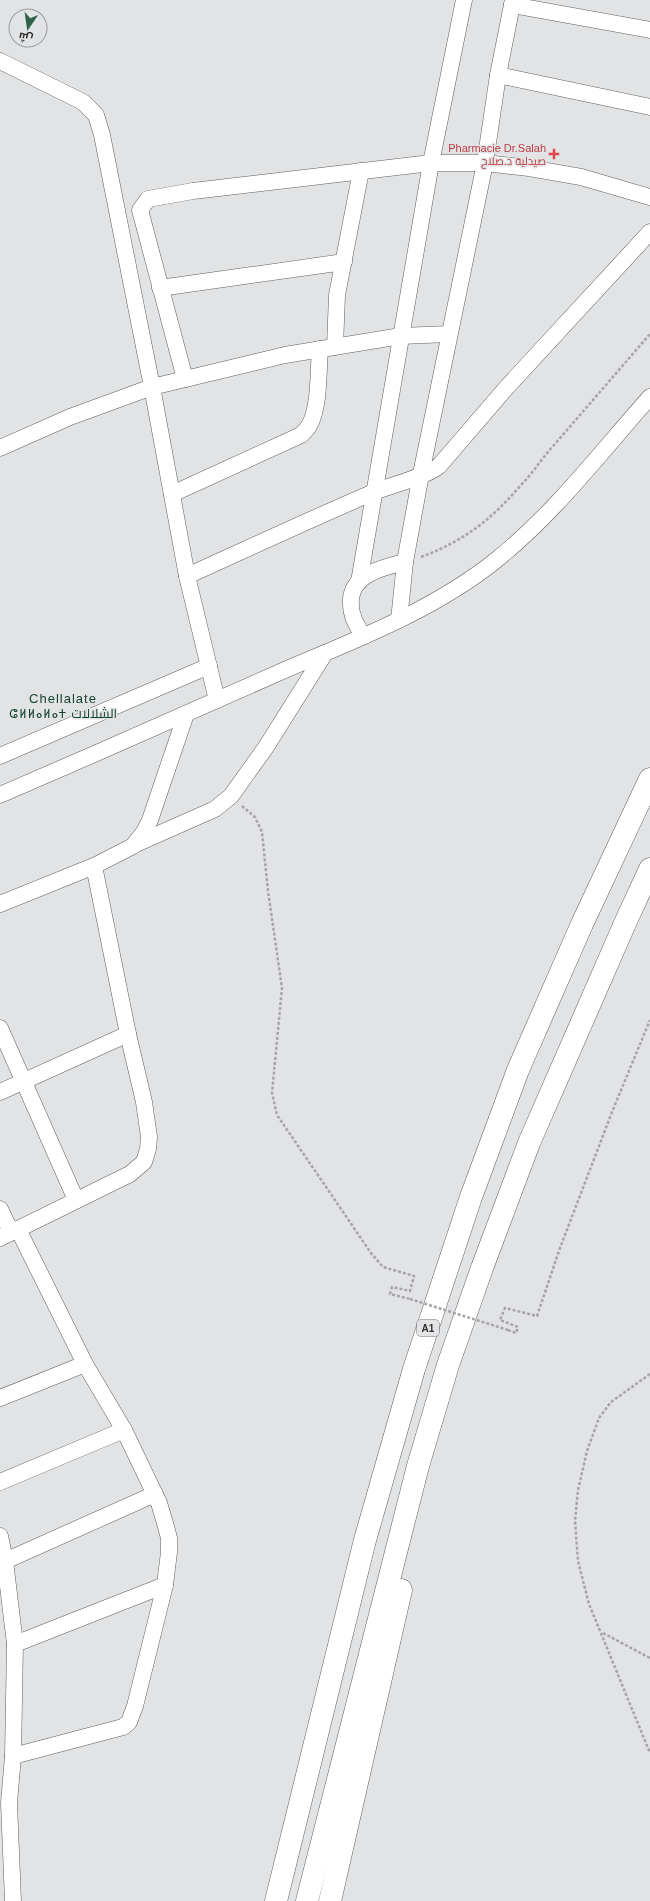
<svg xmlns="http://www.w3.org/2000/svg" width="650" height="1901" viewBox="0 0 650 1901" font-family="Arial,Cairo,'Noto Sans Tifinagh',sans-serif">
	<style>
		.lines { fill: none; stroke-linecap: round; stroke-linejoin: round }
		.minor-casing { stroke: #5d5e5f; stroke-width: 17 }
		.highway-casing { stroke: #5d5e5f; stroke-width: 23 }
		.path { stroke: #a5a5a7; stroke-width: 2.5; stroke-dasharray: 3 2; stroke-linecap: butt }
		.minor { stroke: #fff; stroke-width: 16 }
		.highway { stroke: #fff; stroke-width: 22 }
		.path-bridge { stroke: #a5a5a7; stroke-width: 2.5; stroke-dasharray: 3 2; stroke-linecap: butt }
		.health-dot { fill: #e0444e; stroke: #e2e3e5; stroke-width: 1.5 }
		.labels { text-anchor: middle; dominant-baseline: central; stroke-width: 3; stroke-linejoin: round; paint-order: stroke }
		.shield { fill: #e2e3e5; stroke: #656566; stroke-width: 1 }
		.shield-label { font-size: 10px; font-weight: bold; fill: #2f2f30 }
		.health-label { font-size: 11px; fill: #be3a42; stroke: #e2e3e5; text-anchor: end }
		.quarter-label { font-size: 13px; letter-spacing: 1px; fill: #17422f; stroke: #e2e3e5 }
	</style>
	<rect width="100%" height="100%" fill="#e2e3e5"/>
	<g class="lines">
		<g class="minor-casing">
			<g id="minor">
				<polyline points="512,5 650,30"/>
				<polyline points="0,61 83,102 96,115 102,135 152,387 187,576 217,700"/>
				<polyline points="498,75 650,107"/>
				<polyline points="160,288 344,262"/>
				<polyline points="335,347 337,295 361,171"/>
				<polyline points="185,379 140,210 148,199 193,191 431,163 485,163 529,168 581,177 650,197"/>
				<polyline points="0,448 70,417 152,387 285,355 401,336 449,334"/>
				<path d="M172 494 301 435C304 432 307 429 309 426 320 407 318 371 320 349"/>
				<path d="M187 576C249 548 311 519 374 492 392 485 425 477 439 466L507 387 650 232"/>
				<polyline points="359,582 431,163 464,0"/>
				<polyline points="399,620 405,562 421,474 485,163 498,75 513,0"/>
				<path d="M364 636C348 616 343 588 369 574 380 568 393 565 405 562"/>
				<polyline points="0,756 209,666"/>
				<path d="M0 795C93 755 185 714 278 673 352 641 431 612 495 561 554 514 600 453 650 397"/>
				<polyline points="136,844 215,809 231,796 266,747 325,653"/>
				<polyline points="0,904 94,866 133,846 144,832 150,820 186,714"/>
				<polyline points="0,1028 76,1200"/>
				<polyline points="0,1092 128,1034"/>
				<polyline points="0,1209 11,1232"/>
				<polyline points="0,1238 130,1174 144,1162 148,1149 149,1137 144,1102 128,1034 94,866"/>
				<polyline points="0,1398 85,1364"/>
				<polyline points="0,1482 124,1430"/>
				<polyline points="0,1536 5,1561 15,1644 13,1756 9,1803 13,1901"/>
				<polyline points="5,1561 155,1494"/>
				<polyline points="15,1644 165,1585"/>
				<polyline points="13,1756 123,1727 129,1722 135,1706 165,1585 169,1552 169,1538 165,1523 159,1503 124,1430 85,1364 18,1229"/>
			</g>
		</g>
		<g class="highway-casing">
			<g id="highway">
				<polyline points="276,1901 365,1540 414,1369 471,1197 518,1070 582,924 650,779"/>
				<polyline points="307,1901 418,1466 448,1365 482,1268 529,1143 626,921 650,869"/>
				<polyline points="330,1901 401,1590"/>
			</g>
		</g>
		<g class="path">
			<path d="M421 557C464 541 491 520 521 485 533 473 542 458 554 445 586 408 618 371 650 334"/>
			<polyline points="242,806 255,817 262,832 268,891 282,988 272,1093 277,1115 371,1253 383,1267 414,1276 410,1291 392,1287 390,1294 410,1299"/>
			<polyline points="508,1330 516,1333 518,1327 500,1320 505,1308 537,1316 560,1248 612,1112 650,1020"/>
			<polyline points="650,1374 611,1402 599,1418 587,1451 578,1490 575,1521 578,1561 589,1604 650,1753"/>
			<polyline points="603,1633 650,1658"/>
		</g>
		<use href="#minor" class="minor"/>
		<use href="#highway" class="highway"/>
		<polyline class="path-bridge" points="410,1299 508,1330"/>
	</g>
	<path class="health-dot" d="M552 148h4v4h4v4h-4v4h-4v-4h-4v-4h4z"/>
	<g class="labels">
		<rect class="shield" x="417" y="1320" width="22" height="16" rx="3"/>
		<g class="shield-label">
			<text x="428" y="1328">A1</text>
		</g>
		<g class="health-label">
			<text x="546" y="148">Pharmacie Dr.Salah<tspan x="546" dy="13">صيدلية د.صلاح</tspan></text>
		</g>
		<g class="quarter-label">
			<text x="63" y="698">Chellalate<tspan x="63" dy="15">ⵛⵍⵍⴰⵍⴰⵜ الشلالات</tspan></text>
		</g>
	</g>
	<g transform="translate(28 28) rotate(193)"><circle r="19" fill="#e2e3e5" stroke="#9a9b9d"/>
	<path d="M0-3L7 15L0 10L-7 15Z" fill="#2e644b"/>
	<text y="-6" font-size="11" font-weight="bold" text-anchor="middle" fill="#2f2f30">ش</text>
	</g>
</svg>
